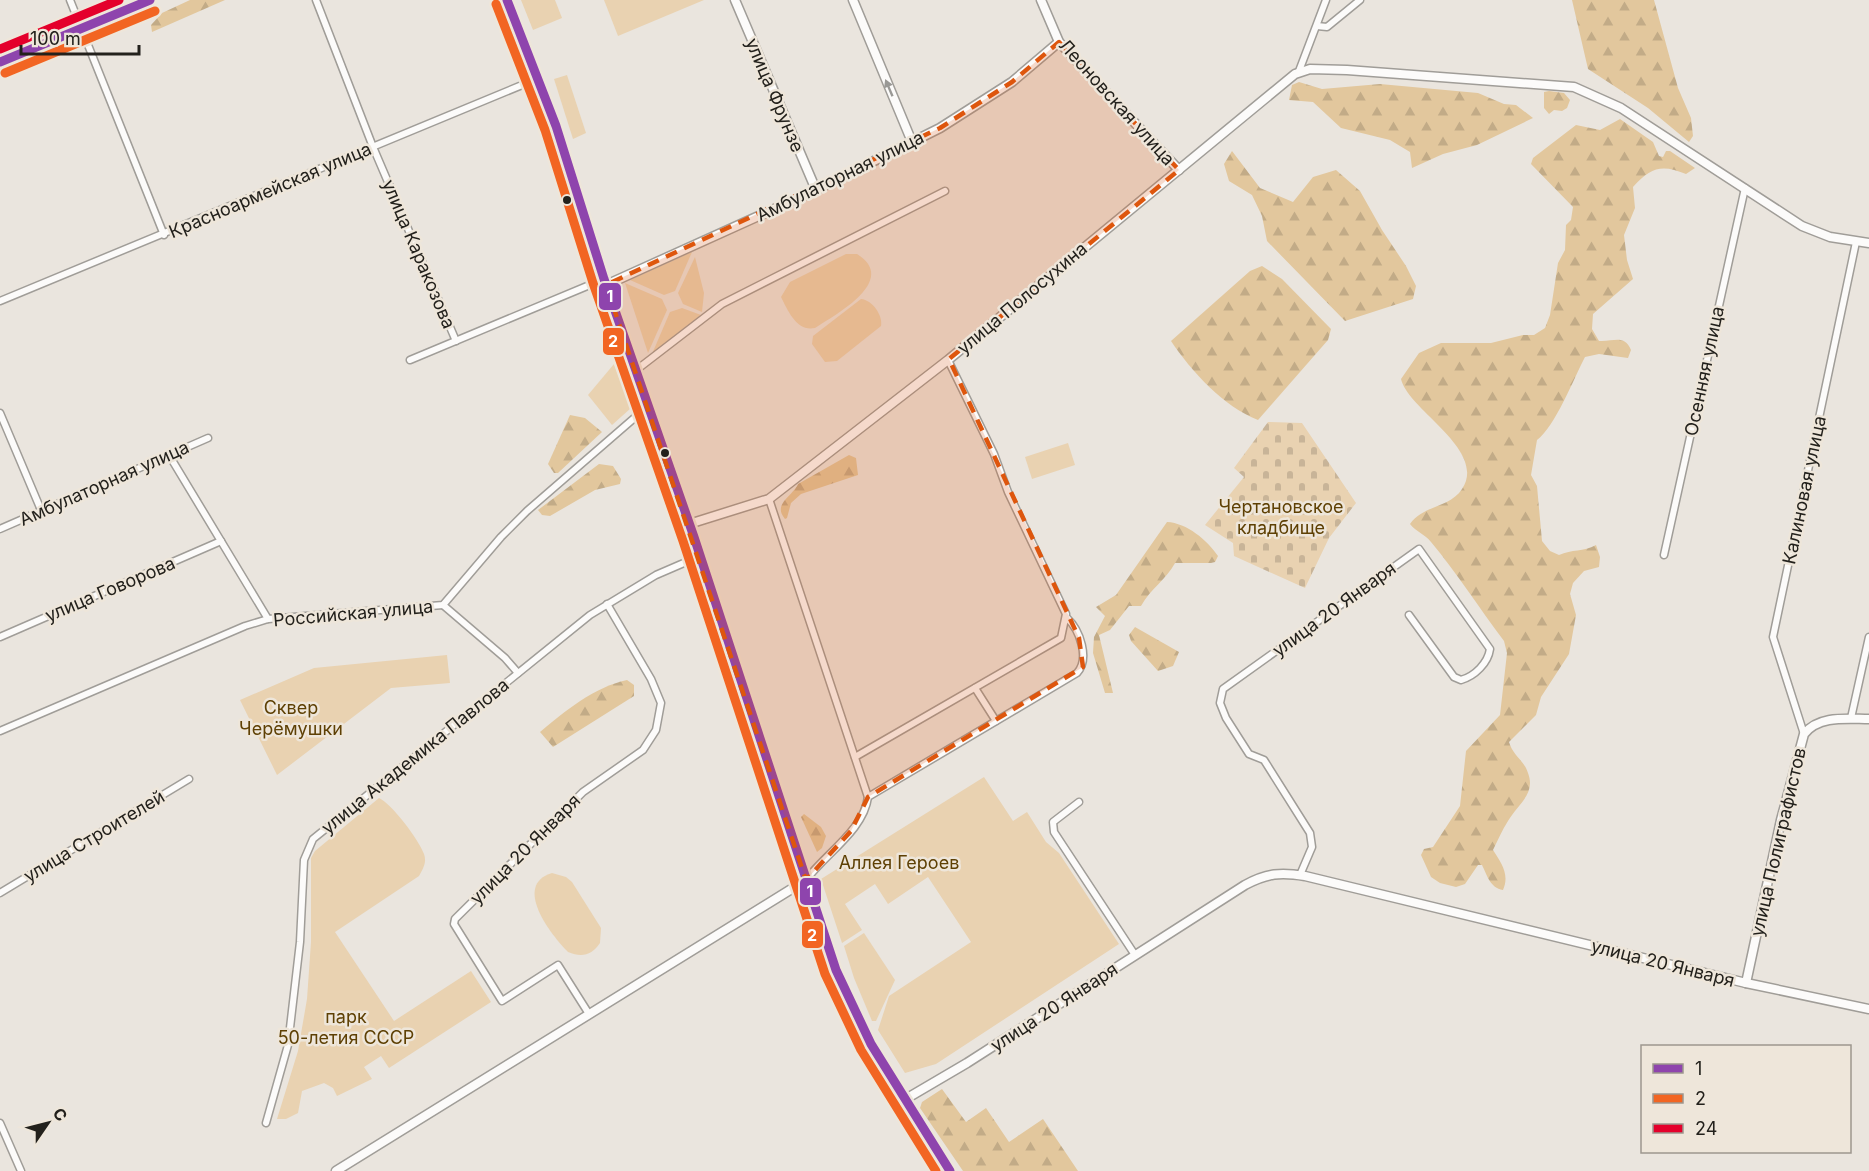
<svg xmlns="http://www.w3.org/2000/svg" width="1869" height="1171" viewBox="0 0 1869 1171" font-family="Inter,sans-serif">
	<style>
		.green { fill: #e9d2b1 }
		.forest { fill: url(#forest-firs) }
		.cemetery { fill: url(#cemetery-stones) }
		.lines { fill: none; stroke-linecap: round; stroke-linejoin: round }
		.street-casing { stroke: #a09d98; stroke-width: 9 }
		.secondary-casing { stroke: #a09d98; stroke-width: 11 }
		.primary-casing { stroke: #a09d98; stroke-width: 12 }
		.street { stroke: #fcfbfa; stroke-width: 6 }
		.secondary { stroke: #fcfbfa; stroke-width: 8 }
		.primary { stroke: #fcfbfa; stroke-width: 9 }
		.bus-1-casing { stroke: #eee6da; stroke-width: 14 }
		.bus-2-casing { stroke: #eee6da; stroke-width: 14 }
		.bus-3-casing { stroke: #eee6da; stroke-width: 14 }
		.bus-1 { stroke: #8e44ad; stroke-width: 9 }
		.bus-2 { stroke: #f26522; stroke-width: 9 }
		.bus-3 { stroke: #e4002b; stroke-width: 9 }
		.oneway { fill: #9a9996 }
		.marked { fill: #de560d; fill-opacity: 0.2; stroke: #de560d; stroke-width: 4.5; stroke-dasharray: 12 8; stroke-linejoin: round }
		.bus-dot { fill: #23211c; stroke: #eee6da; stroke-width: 2 }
		.labels { text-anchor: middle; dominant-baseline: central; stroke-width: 5; stroke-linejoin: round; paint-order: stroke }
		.street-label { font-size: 18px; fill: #23211c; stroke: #eee6da }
		.park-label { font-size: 18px; fill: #5e4004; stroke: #eee6da }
		.line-badge { stroke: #eee6da; stroke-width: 2 }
		.badge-label { font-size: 16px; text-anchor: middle; font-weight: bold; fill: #fff }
	</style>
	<defs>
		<pattern id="forest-firs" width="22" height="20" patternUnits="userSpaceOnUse" patternTransform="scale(1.5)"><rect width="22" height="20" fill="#e2c79d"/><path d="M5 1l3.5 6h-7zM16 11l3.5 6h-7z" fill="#c2ab87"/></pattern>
		<pattern id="cemetery-stones" width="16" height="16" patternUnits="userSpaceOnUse" patternTransform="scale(1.5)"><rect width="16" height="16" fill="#e9d2b1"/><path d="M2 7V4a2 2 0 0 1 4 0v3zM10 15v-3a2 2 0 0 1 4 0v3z" fill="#c8b498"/></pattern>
	</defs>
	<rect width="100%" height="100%" fill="#eae5de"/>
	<g class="green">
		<polygon points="521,0 555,0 562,18 533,30"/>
		<polygon points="604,0 704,0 618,36"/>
		<polygon points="567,75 586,133 573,139 554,79"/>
		<polygon points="692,252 675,291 664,295 630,280"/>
		<path d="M846 254H857C899 280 837 314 815 328 797 332 788 311 781 297L790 282Z"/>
		<polygon points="695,257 704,293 702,312 683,304 678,293"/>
		<polygon points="625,283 662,299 667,310 648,353"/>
		<path d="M861 299C872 300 883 315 881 326L837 361 825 362 812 344 813 336Z"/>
		<polygon points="682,308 701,315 652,354 670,312"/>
		<polygon points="614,364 631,408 612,425 588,395"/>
		<polygon points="1068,443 1075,465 1032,479 1025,457"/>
		<polygon points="447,655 450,683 391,688 277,775 240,700 314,668"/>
		<polygon points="984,777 1013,821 1027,812 1046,842 1059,853 1119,944 936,1064 905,1073 878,1030 889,996 971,942 928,877 888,904 875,884 845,904 862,930 842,943 821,879"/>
		<path d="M379 798C392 804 419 840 424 854 427 862 423 869 419 876L335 932 394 1021 471 971 491 1002 389 1068 381 1056 364 1067 372 1079 337 1096 333 1088 324 1083 302 1091 298 1113 286 1119H277L298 1051 307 999 311 942V858L315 851Z"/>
		<path d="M552 873 566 877 572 882 601 928 600 943C592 955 582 958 568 952 551 935 512 885 552 873Z"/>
		<polygon points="864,933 895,980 876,1021 872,1021 854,978 844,946"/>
	</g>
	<g class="forest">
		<polygon points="190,0 225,0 152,32 151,25 162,13"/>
		<polygon points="1572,0 1654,0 1678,88 1691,118 1693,136 1689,142 1648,108 1588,69"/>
		<polygon points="1299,82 1322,89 1380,84 1478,93 1504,104 1516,105 1533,118 1477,145 1443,154 1412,168 1410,152 1390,140 1341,128 1313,102 1289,100 1292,85"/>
		<polygon points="1549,91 1564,93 1570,100 1567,108 1562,111 1554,110 1549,114 1544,108 1544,92"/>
		<path d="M1620 119 1653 142 1659 156 1663 157 1666 151H1670L1695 168 1686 174C1662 164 1651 167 1633 187L1635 208 1624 235 1627 260 1633 279 1593 314 1592 329 1599 341C1614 342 1624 334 1631 350L1628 358 1599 354 1585 357C1574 378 1555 427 1537 440L1531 475 1537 486 1542 541 1550 551 1559 555C1572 549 1583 552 1596 545L1600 557 1599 567 1584 571 1573 583 1570 594 1576 615 1569 654 1541 697 1536 715 1509 742C1513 756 1524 760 1528 773 1536 794 1518 804 1508 821 1502 830 1498 840 1493 850 1501 863 1510 874 1503 890 1490 888 1487 875 1482 865H1478L1465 884 1456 887 1440 883 1431 877 1421 855 1424 849 1433 847 1460 806 1466 751 1500 715 1507 653 1504 641C1479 608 1457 573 1431 542 1425 534 1416 532 1410 524 1423 505 1450 508 1462 489 1488 450 1408 410 1401 379L1419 353 1441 343H1491L1523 335H1534L1545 328 1550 315 1558 263 1565 250 1566 225 1571 220 1573 207 1531 164 1533 158 1576 125 1600 130Z"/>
		<polygon points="1232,151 1260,188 1293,202 1313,177 1336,170 1360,191 1382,230 1406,266 1416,286 1413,299 1345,321 1267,241 1262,216 1252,195 1229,181 1224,164"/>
		<path d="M1262 266 1282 279 1331 329 1328 340 1258 420C1224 407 1191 371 1171 341L1250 271Z"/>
		<polygon points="570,415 585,418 602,432 558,473 554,473 548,464"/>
		<path d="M849 455 856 458 858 475 801 494 791 503 787 518 785 519C772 504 793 496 798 484Z"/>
		<polygon points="599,464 613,466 621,479 620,484 595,490 550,516 542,515 538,510"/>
		<path d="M1167 522C1187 523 1207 540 1218 556L1215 562 1211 563H1175C1166 580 1151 588 1141 606H1129L1110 630 1099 635 1113 693H1105L1093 653 1094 637 1105 616 1096 607 1116 595Z"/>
		<polygon points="1135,627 1179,652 1173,666 1158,671 1131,641 1129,635"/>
		<polygon points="720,646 725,648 793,862 791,866 784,856 719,657"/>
		<path d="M627 680 634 685V696L553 747 540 732C565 711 594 687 627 680Z"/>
		<polygon points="804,814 821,827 826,836 822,848 817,852 801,817"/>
		<polygon points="942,1089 966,1122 986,1108 1009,1142 1043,1119 1078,1171 963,1171 920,1108 922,1102"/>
	</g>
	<polygon class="cemetery" points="1268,422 1302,423 1356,503 1329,538 1305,588 1234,556 1233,543 1205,525 1244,477 1234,468"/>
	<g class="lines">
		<g class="street-casing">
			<g id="street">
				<polyline points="70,0 164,235"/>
				<polyline points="316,0 373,147 456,341"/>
				<polyline points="1317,26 1327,27 1360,0"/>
				<polyline points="1299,71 1326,0"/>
				<polyline points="0,301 539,78"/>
				<polyline points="410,360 604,279"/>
				<polyline points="635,371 722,304 945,191"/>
				<polyline points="0,413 41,510"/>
				<polyline points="169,455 268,619"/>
				<path d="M769 499 868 797C864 830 825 854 806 880"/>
				<polyline points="0,529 208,438"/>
				<polyline points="1664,555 1745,188"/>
				<polyline points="443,605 505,658 518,673"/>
				<polyline points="0,637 221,541"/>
				<polyline points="975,688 996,721"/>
				<polyline points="1851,718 1869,637"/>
				<polyline points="0,731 245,626 268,619 443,605 501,537 527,511 647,407"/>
				<polyline points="1804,734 1773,637 1856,242"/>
				<polyline points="855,757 1061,638 1066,614 1008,492 994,454 948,360"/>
				<path d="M868 797 1077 673C1090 659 1080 630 1067 618"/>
				<polyline points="1079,802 1053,822 1054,832 1135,955"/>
				<path d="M1300 875 1312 847 1310 833 1264 760 1249 754 1226 718 1220 703 1223 689 1419 549 1490 649C1488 663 1475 676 1461 680L1454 677 1409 615"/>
				<polyline points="0,893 189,779"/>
				<polyline points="589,1014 558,965 502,1001 454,924 455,919 583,792 643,750 656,730 661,703 651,679 607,604"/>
				<polyline points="0,1123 21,1171"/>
				<polyline points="266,1123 288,1045 300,942 304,860 313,839 590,615 656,575 700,556"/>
			</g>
		</g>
		<g class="secondary-casing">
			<g id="secondary">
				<polyline points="735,0 816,190"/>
				<polyline points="853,0 912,142"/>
				<polyline points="1041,0 1059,42 1179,170"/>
				<polyline points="0,62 150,0"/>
				<polyline points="606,285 816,190 940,128 1012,82 1059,42"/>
				<polyline points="689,524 769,499 948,360 1295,74 1310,69 1347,70 1574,87 1621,108 1802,226 1830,237 1869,243"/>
				<path d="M1746 983 1781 820 1804 734C1819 715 1847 719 1869 719"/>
				<path d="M904 1100 967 1063 1245 885C1267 873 1281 872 1305 876L1746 983 1869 1009"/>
				<polyline points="336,1171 806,880"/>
			</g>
		</g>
		<g class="primary-casing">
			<polyline id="primary" points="507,0 556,126 604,279 694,537 836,970 871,1044 950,1171"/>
		</g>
		<use href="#street" class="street"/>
		<use href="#secondary" class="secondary"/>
		<use href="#primary" class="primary"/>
		<g class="bus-1-casing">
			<g id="bus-1">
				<polyline points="507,0 556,126 604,279 694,537 836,970 871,1044 950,1171"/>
				<polyline points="0,62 150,0"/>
			</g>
		</g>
		<g class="bus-2-casing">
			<g id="bus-2">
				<polyline points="496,4 545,130 593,283 683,541 825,974 861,1050 936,1171"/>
				<polyline points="5,73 155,11"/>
			</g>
		</g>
		<g class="bus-3-casing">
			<polyline id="bus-3" points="0,49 119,0"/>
		</g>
		<use href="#bus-1" class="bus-1"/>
		<use href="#bus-2" class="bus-2"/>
		<use href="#bus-3" class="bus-3"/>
	</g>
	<defs><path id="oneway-solid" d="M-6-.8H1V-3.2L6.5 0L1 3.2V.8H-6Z" transform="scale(1.5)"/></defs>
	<use class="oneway" href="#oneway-solid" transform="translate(889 88) rotate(-113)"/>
	<path class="marked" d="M1059 42 1179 170 949 359 1079 638 1083 667 868 797 851 831 806 880 606 285 940 128 1012 82Z"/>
	<g class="bus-dot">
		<circle cx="567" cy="200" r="5"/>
		<circle cx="665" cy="453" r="5"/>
	</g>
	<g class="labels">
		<g class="street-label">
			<text transform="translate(775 95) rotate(67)">улица Фрунзе</text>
			<text transform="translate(1117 102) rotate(48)">Леоновская улица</text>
			<text transform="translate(840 176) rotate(-26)">Амбулаторная улица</text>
			<text transform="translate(270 190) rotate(-23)">Красноармейская улица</text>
			<text transform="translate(419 254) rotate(67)">улица Каракозова</text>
			<text transform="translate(1022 298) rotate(-40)">улица Полосухина</text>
			<text transform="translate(1704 371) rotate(-78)">Осенняя улица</text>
			<text transform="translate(104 483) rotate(-24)">Амбулаторная улица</text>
			<text transform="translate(1804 490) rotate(-78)">Калиновая улица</text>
			<text transform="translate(110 589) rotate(-23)">улица Говорова</text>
			<text transform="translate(1334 609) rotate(-36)">улица 20 Января</text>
			<text transform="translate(353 613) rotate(-5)">Российская улица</text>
			<text transform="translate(415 756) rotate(-39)">улица Академика Павлова</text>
			<text transform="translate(94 836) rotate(-31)">улица Строителей</text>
			<text transform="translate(1778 842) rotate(-77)">улица Полиграфистов</text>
			<text transform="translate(525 849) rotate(-45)">улица 20 Января</text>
			<text transform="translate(1663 963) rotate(14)">улица 20 Января</text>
			<text transform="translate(1054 1007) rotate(-33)">улица 20 Января</text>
		</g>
		<g class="park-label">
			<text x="1281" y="506">Чертановское<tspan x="1281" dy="21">кладбище</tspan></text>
			<text x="291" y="707">Сквер<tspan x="291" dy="21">Черёмушки</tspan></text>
			<text x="899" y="862">Аллея Героев</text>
			<text x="346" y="1016">парк<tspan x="346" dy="21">50-летия СССР</tspan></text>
		</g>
	</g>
	<g class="line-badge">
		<rect x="598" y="282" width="24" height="29" rx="6" fill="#8e44ad"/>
		<rect x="602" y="327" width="23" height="29" rx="6" fill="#f26522"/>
		<rect x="799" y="877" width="23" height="29" rx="6" fill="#8e44ad"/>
		<rect x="801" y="920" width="23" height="29" rx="6" fill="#f26522"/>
	</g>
	<g class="badge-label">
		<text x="610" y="302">1</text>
		<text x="613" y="347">2</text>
		<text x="810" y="897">1</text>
		<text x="812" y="941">2</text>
	</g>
	<rect x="1641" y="1045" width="210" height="108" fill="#eee6da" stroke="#9d978e" stroke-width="1.5"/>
	<rect x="1653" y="1064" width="30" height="9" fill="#8e44ad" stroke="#9d978e" stroke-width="1.5"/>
	<text x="1695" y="1075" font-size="18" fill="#23211c">1</text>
	<rect x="1653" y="1094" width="30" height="9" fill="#f26522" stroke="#9d978e" stroke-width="1.5"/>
	<text x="1695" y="1105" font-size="18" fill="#23211c">2</text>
	<rect x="1653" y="1124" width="30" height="9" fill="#e4002b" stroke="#9d978e" stroke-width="1.5"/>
	<text x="1695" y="1135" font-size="18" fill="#23211c">24</text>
	<g transform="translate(48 1123) rotate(55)" stroke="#eee6da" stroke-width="4.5" paint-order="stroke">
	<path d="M0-4.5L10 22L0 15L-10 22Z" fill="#23211c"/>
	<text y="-9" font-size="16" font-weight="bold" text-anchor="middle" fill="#23211c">С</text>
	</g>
	<path d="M21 45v9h118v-9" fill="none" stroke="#23211c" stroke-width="3"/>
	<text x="30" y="45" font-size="18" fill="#23211c" stroke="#eee6da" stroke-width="4.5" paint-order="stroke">100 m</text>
</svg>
